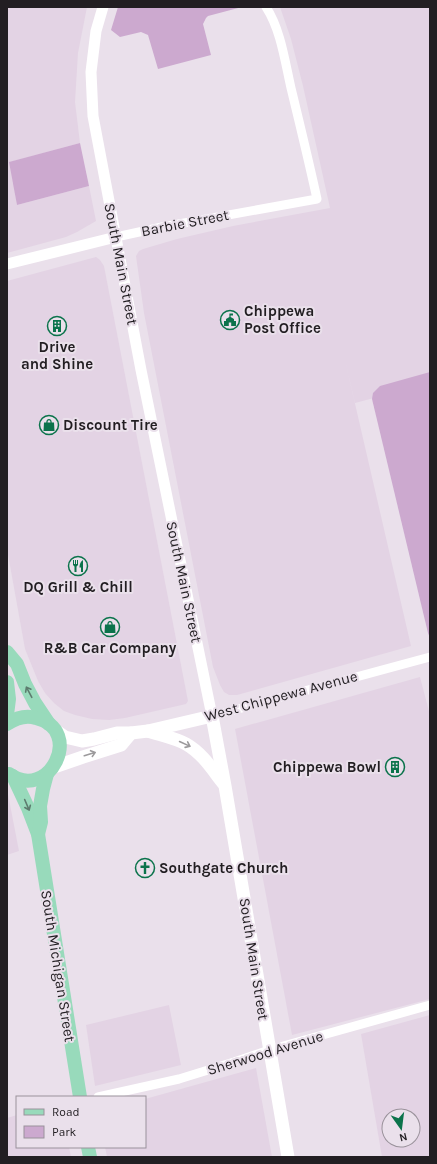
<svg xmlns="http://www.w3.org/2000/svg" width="437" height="1164" viewBox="0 0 437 1164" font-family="Karla,sans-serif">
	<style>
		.built { fill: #e3d3e4; fill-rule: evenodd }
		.green { fill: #cca9cf }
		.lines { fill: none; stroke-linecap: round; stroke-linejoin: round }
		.minor { stroke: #fff; stroke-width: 9 }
		.tertiary { stroke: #fff; stroke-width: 11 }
		.secondary { stroke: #fff; stroke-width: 13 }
		.primary { stroke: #98dabb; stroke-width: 14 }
		.oneway { stroke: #5d7c6e }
		.oneway2 { stroke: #9c9a9c }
		.labels { text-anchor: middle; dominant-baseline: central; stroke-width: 4; stroke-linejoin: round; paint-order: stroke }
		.street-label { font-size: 15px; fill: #221e22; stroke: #eae0eb }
		.poi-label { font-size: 15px; font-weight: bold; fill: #221e22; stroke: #eae0eb; text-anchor: start }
	</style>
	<rect width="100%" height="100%" fill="#eae0eb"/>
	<g class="built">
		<polygon points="7,7 87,7 78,53 75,102 80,143 10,162 17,205 89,186 96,221 77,232 66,237 7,253"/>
		<polygon points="280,7 430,7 430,383 355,403 344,356 411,646 237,695 229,695 224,692 220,685 213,667 144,313 136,256 139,251 143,249 177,239 233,226 330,208 303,86 291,39"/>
		<polygon points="96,257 100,260 104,266 188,701 186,704 125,718 109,720 92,719 75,715 64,711 54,703 45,693 38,681 25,649 7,549 7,281"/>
		<polygon points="420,677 430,715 430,999 292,1035 235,729"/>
		<polygon points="7,793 8,794 19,851 7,855"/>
		<polygon points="169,1005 181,1065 95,1086 86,1025"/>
		<path d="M430 1015V1157H382L361 1034ZM389 1116H413V1140H389Z"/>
		<polygon points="256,1068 272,1157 107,1157 105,1147 145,1147 145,1099"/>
		<polygon points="17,1115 17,1147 69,1147 71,1157 7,1157 7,1118"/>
	</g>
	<g class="green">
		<polygon points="118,7 242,7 208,16 206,18 203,24 211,55 158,69 148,35 141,32 120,37 111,30"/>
		<polygon points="80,143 89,186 17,205 9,162"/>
		<polygon points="430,372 430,638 428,633 372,399 373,393 380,386"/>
	</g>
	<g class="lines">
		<g class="minor">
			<path d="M116 237 162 227 317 199C309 162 300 125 291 88 285 62 281 30 266 7"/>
			<polyline points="212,716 430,657"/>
			<polyline points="98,1097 179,1079 234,1062 269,1050 430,1005"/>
		</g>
		<g class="tertiary">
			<polyline points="103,7 96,31 91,72 93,116 141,370 212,716"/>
			<polyline points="7,264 116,237"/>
		</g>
		<g class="secondary">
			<polyline points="55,730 65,737 82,741 94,739 117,733 131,733 148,731 212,716 225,786 288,1157"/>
			<path d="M148 731C160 735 175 738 186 744 202 753 212 769 223 783"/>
			<polyline points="54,767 83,757 121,745 131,733"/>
		</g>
		<g class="primary">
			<polyline points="7,652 17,664 25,684 35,703 49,724"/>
			<polyline points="7,682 9,699 7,715"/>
			<path d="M7 724C16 718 26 715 36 718 85 730 49 803 9 774"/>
			<polyline points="13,776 28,808 38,834 80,1097"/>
			<polyline points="38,834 41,822 40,806 43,789 47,774"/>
			<polyline points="88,1147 90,1157"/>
		</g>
	</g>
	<defs><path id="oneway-shaft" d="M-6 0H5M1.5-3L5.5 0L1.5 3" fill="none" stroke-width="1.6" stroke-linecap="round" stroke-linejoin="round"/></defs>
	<g class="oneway">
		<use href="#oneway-shaft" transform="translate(29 692) rotate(-118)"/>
		<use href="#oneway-shaft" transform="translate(27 805) rotate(67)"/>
	</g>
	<g class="oneway2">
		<use href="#oneway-shaft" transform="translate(185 744) rotate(25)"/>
		<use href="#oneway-shaft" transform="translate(90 754) rotate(-17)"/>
	</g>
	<defs>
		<g id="civic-ring" transform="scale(1)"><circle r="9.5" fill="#eae0eb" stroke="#0b734b" stroke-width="1.5"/><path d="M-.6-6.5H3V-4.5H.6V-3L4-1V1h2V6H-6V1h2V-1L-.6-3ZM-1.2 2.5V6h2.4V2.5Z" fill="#0b734b"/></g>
		<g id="building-ring" transform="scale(1)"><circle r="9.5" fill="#eae0eb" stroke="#0b734b" stroke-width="1.5"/><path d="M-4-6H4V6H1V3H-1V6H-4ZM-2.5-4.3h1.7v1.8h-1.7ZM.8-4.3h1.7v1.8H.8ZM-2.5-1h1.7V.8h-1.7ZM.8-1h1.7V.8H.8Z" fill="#0b734b"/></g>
		<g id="shop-ring" transform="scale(1)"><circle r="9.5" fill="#eae0eb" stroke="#0b734b" stroke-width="1.5"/><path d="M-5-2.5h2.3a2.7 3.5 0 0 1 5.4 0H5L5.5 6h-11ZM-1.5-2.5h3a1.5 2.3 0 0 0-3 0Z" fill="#0b734b"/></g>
		<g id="restaurant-ring" transform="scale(1)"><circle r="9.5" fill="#eae0eb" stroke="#0b734b" stroke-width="1.5"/><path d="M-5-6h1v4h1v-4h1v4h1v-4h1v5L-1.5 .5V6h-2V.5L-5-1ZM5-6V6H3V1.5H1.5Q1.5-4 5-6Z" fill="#0b734b"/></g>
		<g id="church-ring" transform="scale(1)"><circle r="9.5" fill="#eae0eb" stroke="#0b734b" stroke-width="1.5"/><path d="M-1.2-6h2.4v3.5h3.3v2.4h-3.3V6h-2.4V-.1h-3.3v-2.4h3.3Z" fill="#0b734b"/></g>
	</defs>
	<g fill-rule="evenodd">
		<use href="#civic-ring" x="230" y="320"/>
		<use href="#building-ring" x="57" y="326"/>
		<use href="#shop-ring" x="49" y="425"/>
		<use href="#restaurant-ring" x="78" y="566"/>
		<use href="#shop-ring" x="110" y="627"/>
		<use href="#building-ring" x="395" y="767"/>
		<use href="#church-ring" x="145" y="868"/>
	</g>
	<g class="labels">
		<g class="street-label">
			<text transform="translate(185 223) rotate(-11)">Barbie Street</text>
			<text transform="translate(121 264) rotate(79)">South Main Street</text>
			<text transform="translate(184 582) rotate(78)">South Main Street</text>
			<text transform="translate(281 696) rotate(-15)">West Chippewa Avenue</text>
			<text transform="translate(254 959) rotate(81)">South Main Street</text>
			<text transform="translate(58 966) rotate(81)">South Michigan Street</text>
			<text transform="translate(265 1053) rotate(-17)">Sherwood Avenue</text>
		</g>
		<g class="poi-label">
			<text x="244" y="311">Chippewa<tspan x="244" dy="17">Post Office</tspan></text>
			<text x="57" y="347" text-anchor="middle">Drive<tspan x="57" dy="17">and Shine</tspan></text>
			<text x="63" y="425">Discount Tire</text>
			<text x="78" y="587" text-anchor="middle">DQ Grill &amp; Chill</text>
			<text x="110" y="648" text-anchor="middle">R&amp;B Car Company</text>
			<text x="381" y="767" text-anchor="end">Chippewa Bowl</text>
			<text x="159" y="868">Southgate Church</text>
		</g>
	</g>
	<rect width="437" height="1164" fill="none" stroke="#221e22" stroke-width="16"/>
	<rect x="16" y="1096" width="130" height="52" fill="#eae0eb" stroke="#9a929b"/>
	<rect x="24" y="1109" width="20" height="6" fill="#98dabb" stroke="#9a929b"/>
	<text x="52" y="1116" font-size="12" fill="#221e22">Road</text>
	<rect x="24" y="1126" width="20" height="12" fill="#cca9cf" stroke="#9a929b"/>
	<text x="52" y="1136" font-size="12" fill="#221e22">Park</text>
	<g transform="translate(401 1128) rotate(166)"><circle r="19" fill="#eae0eb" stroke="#9a929b"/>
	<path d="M0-3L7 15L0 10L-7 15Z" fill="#0b734b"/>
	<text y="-6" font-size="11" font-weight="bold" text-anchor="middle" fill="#221e22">N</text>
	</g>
</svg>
